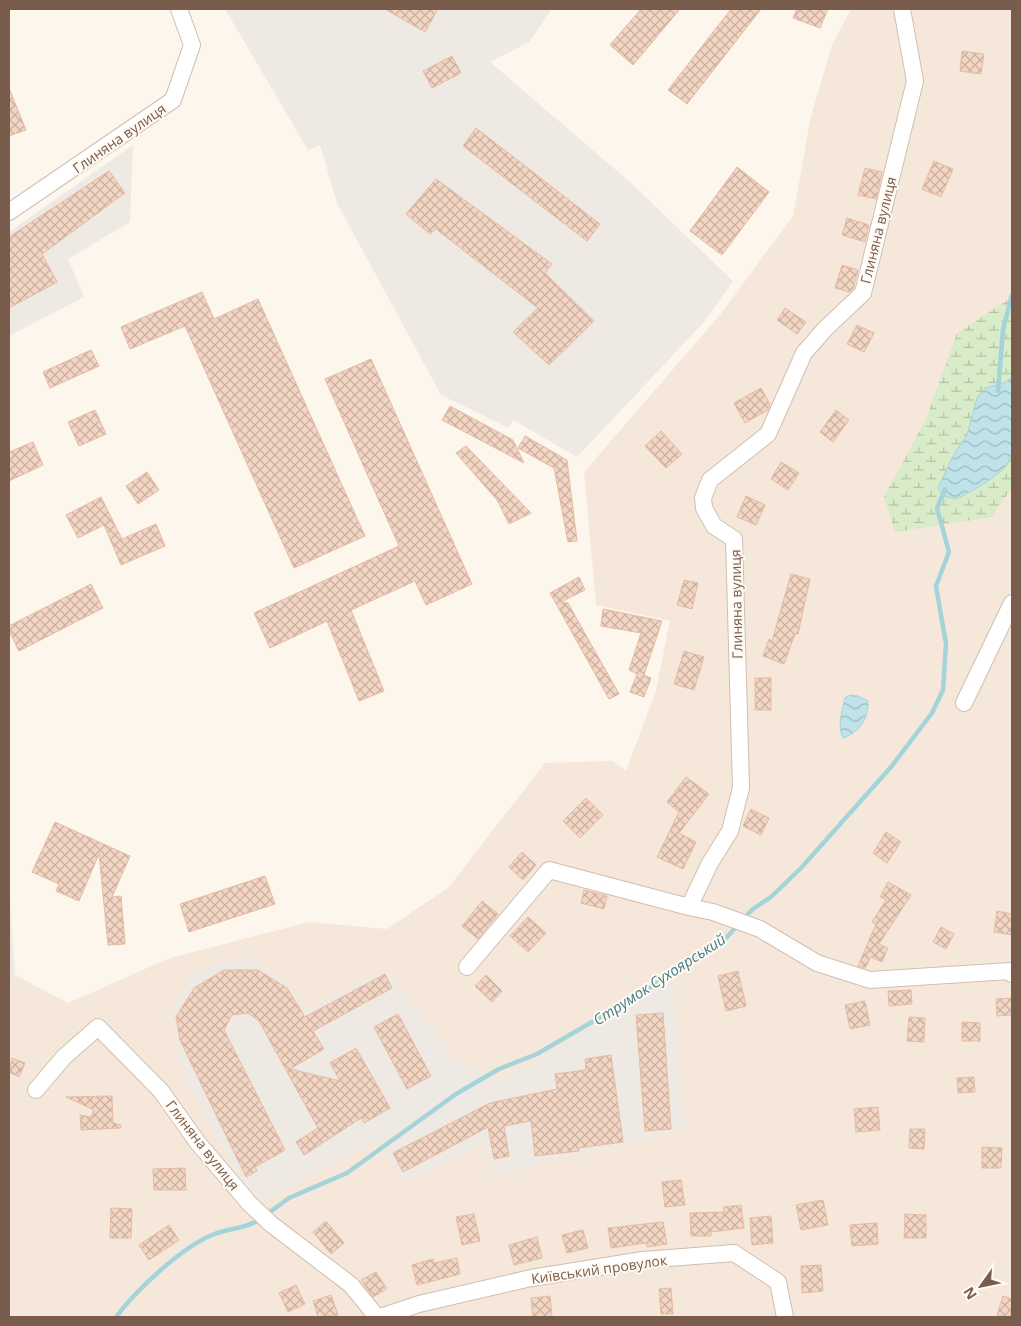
<svg xmlns="http://www.w3.org/2000/svg" width="1021" height="1326" viewBox="0 0 1021 1326" font-family="'Open Sans',sans-serif">
	<style>
		.residential { fill: #f5e8da }
		.industrial { fill: #efe9e4 }
		.wetland { fill: url(#wetland-marsh) }
		.water { fill: url(#water-waves); stroke: #a5d3da }
		.lines { fill: none; stroke-linecap: round; stroke-linejoin: round }
		.stream { stroke: #a5d3da; stroke-width: 4.5 }
		.building { fill: url(#building-cross-hatch); stroke: #e6bba3 }
		.minor-casing { stroke: #d1beb0; stroke-width: 18 }
		.minor { stroke: #fff; stroke-width: 16 }
		.labels { text-anchor: middle; dominant-baseline: central; stroke-width: 4; stroke-linejoin: round; paint-order: stroke }
		.street-label { font-size: 14px; fill: #7a5c4d; stroke: #fffaf3 }
		.water-label { font-size: 15px; font-style: italic; fill: #437c86; stroke: #fffaf3 }
	</style>
	<defs>
		<pattern id="wetland-marsh" width="20" height="14" patternUnits="userSpaceOnUse" patternTransform="scale(1.25)"><rect width="20" height="14" fill="#d8ecc9"/><path d="M1 5h8M5 5V1M11 12h8M15 12V8" fill="none" stroke="#b4c2a5"/></pattern>
		<pattern id="water-waves" width="16" height="10" patternUnits="userSpaceOnUse" patternTransform="scale(1.25)"><rect width="16" height="10" fill="#bfe3e8"/><path d="M0 5q4-4 8 0t8 0" fill="none" stroke="#a0bbbe"/></pattern>
		<pattern id="building-cross-hatch" width="8" height="8" patternUnits="userSpaceOnUse" patternTransform="scale(1.25)"><rect width="8" height="8" fill="#f3d5c3"/><path d="M0 0l8 8M0 8l8-8" fill="none" stroke="#cab0a1"/></pattern>
	</defs>
	<rect width="100%" height="100%" fill="#fdf6ec"/>
	<polygon class="residential" points="851,9 1012,9 1012,1317 9,1317 9,987 15,975 68,1003 170,958 309,922 387,929 448,888 545,763 612,761 626,771 656,691 670,621 596,605 584,472 720,315 793,216 811,116 832,45"/>
	<g class="industrial">
		<polygon points="225,9 552,9 529,42 490,62 631,183 733,281 705,321 577,457 513,420 509,428 441,395 337,203 320,145 308,150"/>
		<polygon points="133,145 130,222 68,259 84,297 9,336 9,232"/>
		<polygon points="9,882 15,975 9,987"/>
		<polygon points="246,955 283,980 309,1009 388,969 458,1062 503,1079 672,979 685,1129 491,1177 486,1144 405,1183 376,1140 267,1200 245,1186 187,1084 171,1005 196,973"/>
	</g>
	<polygon class="wetland" points="1012,297 1012,487 992,517 895,532 884,497 926,419 957,333"/>
	<g class="water">
		<path d="M1010 379 1012 380C1012 400 1018 451 1006 466 995 479 971 491 957 499L944 496 938 488 955 452 967 435 977 398 985 388 1001 384Z"/>
		<path d="M850 695 858 696 868 701C869 719 859 732 843 738 837 726 842 711 845 698Z"/>
	</g>
	<g class="lines">
		<g class="stream">
			<polyline points="998,391 1003,330 1012,295"/>
			<polyline points="744,918 753,909 771,897 801,868 891,767 932,713 943,690 946,644 936,586 949,552 937,508 945,489"/>
			<polyline points="266,1215 289,1198 347,1173 456,1094 499,1069 537,1054 640,994 726,938 737,926"/>
			<path d="M116 1317C136 1290 181 1248 212 1235 227 1228 247 1229 260 1219"/>
		</g>
	</g>
	<g class="building">
		<polygon points="385,9 438,9 425,32"/>
		<polygon points="641,9 680,9 633,65 610,45"/>
		<polygon points="731,9 761,9 687,104 668,90"/>
		<polygon points="797,9 828,9 820,28 793,18"/>
		<polygon points="962,51 984,54 981,74 960,71"/>
		<polygon points="452,56 461,73 432,88 423,71"/>
		<polygon points="9,88 26,130 9,136"/>
		<polygon points="476,128 600,224 587,241 463,146"/>
		<polygon points="934,161 953,169 941,197 922,189"/>
		<polygon points="737,167 769,192 722,255 690,231"/>
		<polygon points="865,168 882,172 876,199 858,195"/>
		<polygon points="109,171 125,193 42,254 57,282 9,308 9,237"/>
		<polygon points="436,179 552,264 545,273 594,321 549,365 513,332 538,308 436,229 430,234 406,214"/>
		<polygon points="847,218 869,225 865,242 842,235"/>
		<polygon points="842,265 858,270 853,289 849,292 835,288"/>
		<polygon points="202,292 214,319 258,299 365,536 294,568 185,326 130,349 121,327"/>
		<polygon points="785,308 806,322 797,334 777,320"/>
		<polygon points="857,325 874,333 864,352 847,344"/>
		<polygon points="91,350 99,366 50,388 43,372"/>
		<polygon points="371,359 472,584 426,605 415,581 351,610 384,691 359,701 327,621 270,648 254,613 399,546 325,379"/>
		<polygon points="761,388 770,404 768,410 745,423 734,403"/>
		<polygon points="450,406 513,440 524,463 442,420"/>
		<polygon points="95,410 106,434 79,446 68,422"/>
		<polygon points="836,410 849,420 833,442 820,432"/>
		<polygon points="661,431 682,454 666,468 645,446"/>
		<polygon points="525,436 567,460 577,541 568,542 554,468 518,448"/>
		<polygon points="33,442 43,465 9,481 9,452"/>
		<polygon points="466,446 531,513 509,524 497,500 456,453"/>
		<polygon points="781,462 799,473 788,490 771,479"/>
		<polygon points="147,472 159,490 138,504 126,486"/>
		<polygon points="746,496 765,505 756,525 737,517"/>
		<polygon points="101,497 122,539 156,524 165,546 121,565 104,525 78,538 66,515"/>
		<polygon points="791,574 810,579 798,634 795,634 784,664 763,656 769,639 772,641"/>
		<polygon points="579,577 585,590 561,602 568,603 619,694 609,699 550,593"/>
		<polygon points="684,580 698,583 692,609 677,605"/>
		<polygon points="91,584 103,608 19,651 9,631 9,626"/>
		<polygon points="603,609 662,621 644,675 651,678 644,697 630,692 637,674 629,670 641,633 601,626"/>
		<polygon points="684,651 704,657 694,690 674,684"/>
		<rect x="755" y="678" width="16" height="32"/>
		<polygon points="686,777 709,794 679,833 696,842 683,869 657,857 679,812 667,802"/>
		<polygon points="586,798 603,815 580,838 563,821"/>
		<polygon points="751,809 769,818 761,835 743,826"/>
		<polygon points="55,822 130,856 112,897 121,896 125,944 108,945 99,854 79,901 56,891 59,884 32,872"/>
		<polygon points="886,832 901,842 887,863 873,853"/>
		<polygon points="522,852 536,865 523,880 509,867"/>
		<polygon points="265,876 275,904 189,932 180,904"/>
		<polygon points="888,882 911,895 879,944 888,948 882,962 871,957 865,968 858,966 876,924 872,922 886,900 880,897"/>
		<polygon points="584,890 607,896 604,909 581,903"/>
		<polygon points="482,901 498,914 478,939 462,926"/>
		<polygon points="997,911 1012,914 1012,935 994,932"/>
		<polygon points="528,917 546,933 528,952 510,936"/>
		<polygon points="941,927 954,934 946,949 933,942"/>
		<polygon points="224,970 258,970 287,988 305,1017 385,974 392,988 313,1031 324,1049 290,1069 340,1081 330,1063 356,1048 390,1108 364,1123 361,1118 304,1155 296,1142 318,1128 259,1021 248,1013 232,1015 224,1030 285,1150 255,1167 257,1171 246,1177 180,1040 176,1017 194,988"/>
		<polygon points="738,971 746,1006 726,1011 718,976"/>
		<polygon points="486,975 502,991 492,1002 475,986"/>
		<polygon points="911,990 912,1004 889,1006 888,991"/>
		<polygon points="1012,998 1012,1015 997,1016 996,999"/>
		<polygon points="865,1001 870,1025 850,1029 845,1005"/>
		<polygon points="663,1013 671,1129 645,1131 636,1015"/>
		<polygon points="398,1014 431,1076 407,1089 374,1027"/>
		<polygon points="909,1017 925,1018 924,1042 907,1041"/>
		<polygon points="962,1022 980,1023 980,1041 962,1041"/>
		<polygon points="611,1055 623,1142 579,1148 579,1151 535,1156 531,1121 504,1126 509,1156 494,1159 488,1127 403,1172 393,1153 490,1103 557,1089 555,1074 586,1070 585,1059"/>
		<polygon points="12,1058 25,1063 19,1077 9,1072"/>
		<polygon points="974,1077 975,1092 958,1093 957,1078"/>
		<polygon points="112,1096 113,1123 121,1125 121,1128 81,1130 80,1115 91,1117 94,1110 66,1097"/>
		<polygon points="878,1107 880,1130 856,1132 854,1109"/>
		<polygon points="910,1129 925,1129 924,1149 909,1148"/>
		<polygon points="982,1147 1002,1148 1001,1168 982,1168"/>
		<polygon points="185,1168 186,1190 154,1190 153,1169"/>
		<polygon points="681,1180 685,1205 665,1207 662,1182"/>
		<polygon points="823,1200 828,1225 801,1230 796,1205"/>
		<polygon points="741,1205 744,1228 711,1232 711,1236 691,1236 690,1213 724,1212 723,1207"/>
		<polygon points="111,1208 132,1209 131,1238 110,1238"/>
		<polygon points="474,1214 480,1241 462,1245 456,1217"/>
		<polygon points="905,1214 926,1215 926,1238 904,1238"/>
		<polygon points="771,1216 773,1243 752,1245 750,1218"/>
		<polygon points="326,1221 344,1243 331,1254 313,1232"/>
		<polygon points="663,1222 667,1244 647,1247 646,1243 611,1248 608,1228"/>
		<polygon points="877,1223 878,1244 852,1246 850,1225"/>
		<polygon points="169,1225 179,1240 149,1260 139,1245"/>
		<polygon points="583,1230 588,1248 567,1253 562,1235"/>
		<polygon points="537,1237 542,1258 514,1265 509,1245"/>
		<polygon points="457,1258 460,1274 417,1285 412,1265 433,1259 434,1263"/>
		<polygon points="821,1265 823,1291 802,1293 801,1266"/>
		<polygon points="376,1272 387,1289 373,1297 361,1280"/>
		<polygon points="296,1285 305,1304 288,1312 279,1293"/>
		<polygon points="671,1288 673,1314 661,1314 659,1289"/>
		<polygon points="331,1295 338,1315 318,1317 313,1301"/>
		<polygon points="550,1296 552,1317 533,1317 531,1298"/>
		<polygon points="1003,1296 1012,1299 1010,1317 997,1315"/>
	</g>
	<g class="lines">
		<g class="minor-casing">
			<g id="minor">
				<polyline points="9,212 173,100 192,45 179,9"/>
				<polyline points="964,703 1012,603"/>
				<polyline points="689,907 713,912 760,929 817,963 870,980 1010,971 1012,974"/>
				<polyline points="467,967 549,870 689,907 710,863 730,831 741,788 734,539 714,526 704,508 703,498 710,480 768,434 804,353 825,329 863,293 915,81 902,9"/>
				<polyline points="36,1090 64,1057 98,1027 161,1091 198,1143 249,1203 271,1224 351,1285 377,1317"/>
				<polyline points="380,1317 419,1304 531,1278 643,1260 734,1253 778,1282 785,1317"/>
			</g>
		</g>
		<use href="#minor" class="minor"/>
	</g>
	<g class="labels">
		<g class="street-label">
			<text transform="translate(119 138) rotate(-35)">Глиняна вулиця</text>
			<text transform="translate(878 230) rotate(-76)">Глиняна вулиця</text>
			<text transform="translate(736 604) rotate(-91)">Глиняна вулиця</text>
			<text transform="translate(203 1145) rotate(52)">Глиняна вулиця</text>
			<text transform="translate(599 1269) rotate(-8)">Київський провулок</text>
		</g>
		<g class="water-label">
			<text transform="translate(659 979) rotate(-33)">Струмок Сухоярський</text>
		</g>
	</g>
	<rect width="1021" height="1326" fill="none" stroke="#7a5c4d" stroke-width="20"/>
	<g transform="translate(981 1286) rotate(237)" stroke="#fffaf3" stroke-width="4" paint-order="stroke">
	<path d="M0-4L9 19L0 12L-9 19Z" fill="#7a5c4d"/>
	<text y="-8" font-size="14" font-weight="bold" text-anchor="middle" fill="#7a5c4d">N</text>
	</g>
</svg>
